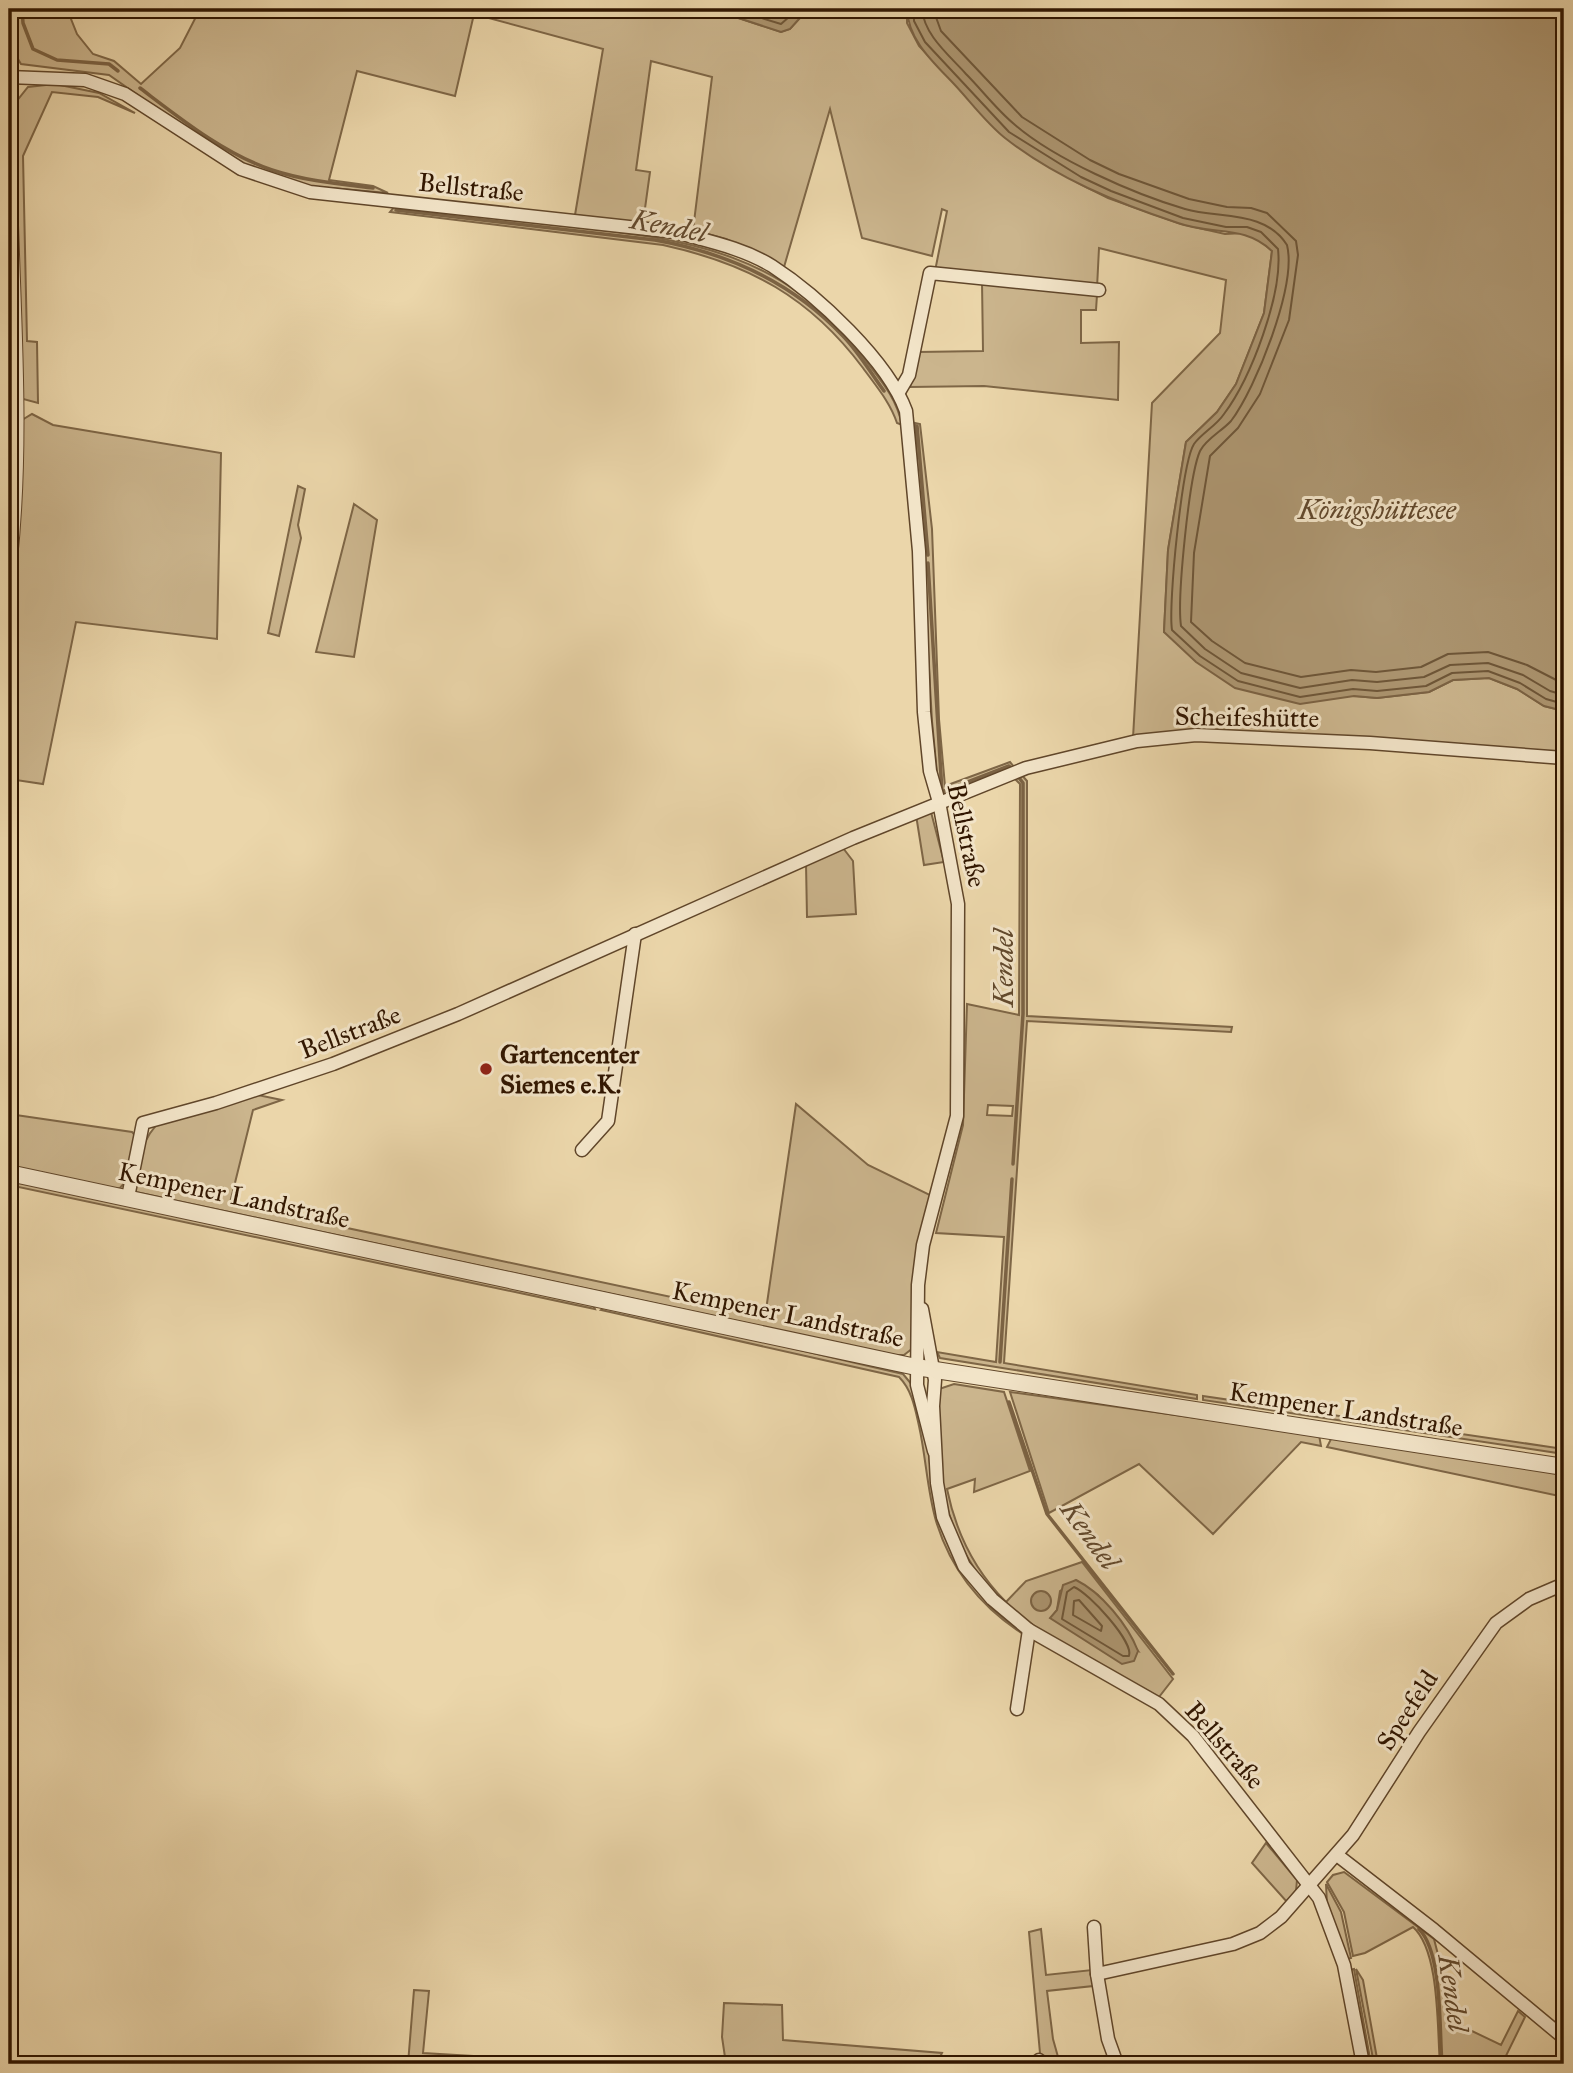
<svg xmlns="http://www.w3.org/2000/svg" width="1573" height="2073" viewBox="0 0 1573 2073" font-family="'IM FELL Great Primer',serif">
	<style>
		.green { fill: #cbb58d; stroke: #7e6646; stroke-width: 2; fill-rule: evenodd }
		.water { fill: #ac9570; stroke: #7b6243; stroke-width: 2 }
		.lines { fill: none; stroke-linecap: round; stroke-linejoin: round }
		.shore { stroke: #6e5638; stroke-width: 2 }
		.stream { stroke: #7b6243; stroke-width: 3.5 }
		.minor-casing { stroke: #60462a; stroke-width: 15 }
		.tertiary-casing { stroke: #60462a; stroke-width: 18 }
		.minor { stroke: #f2e4c8; stroke-width: 12 }
		.tertiary { stroke: #f2e4c8; stroke-width: 16 }
		.poi-dot { fill: #8f2418; stroke: #f2e4c8; stroke-width: 2.5 }
		.labels { text-anchor: middle; dominant-baseline: central; stroke-width: 6; stroke-linejoin: round; paint-order: stroke }
		.street-label { font-size: 26px; fill: #311600; stroke: #f2e4c8 }
		.poi-label { font-size: 26px; font-weight: bold; fill: #311600; stroke: #f2e4c8; text-anchor: start }
		.water-label { font-size: 28px; font-style: italic; fill: #62492d; stroke: #f2e4c8 }
	</style>
	<rect width="100%" height="100%" fill="#ebd6aa"/>
	<filter id="stains"><feTurbulence type="fractalNoise" baseFrequency=".00286" numOctaves="4"/><feColorMatrix values="0 0 0 0 .2 0 0 0 0 .09 0 0 0 0 .02 0 0 0 .5 -.17"/></filter>
	<radialGradient id="worn" r=".72"><stop offset=".6" stop-color="#630" stop-opacity="0"/><stop offset="1" stop-color="#630" stop-opacity=".3"/></radialGradient>
	<g class="green">
		<polygon points="9,9 67,9 77,34 93,54 114,61 141,84 180,48 200,9 711,9 781,32 790,29 808,9 907,9 907,23 919,46 1005,137 1078,183 1108,198 1181,224 1225,234 1245,233 1257,238 1272,251 1264,313 1236,384 1217,412 1186,442 1168,550 1164,632 1354,696 1377,698 1429,692 1453,680 1489,678 1517,689 1544,706 1564,711 1564,755 1133,738 1152,403 1220,333 1226,280 1099,248 1097,288 935,271 947,211 942,209 932,256 862,238 830,109 784,267 726,239 693,230 712,77 651,61 636,170 650,172 643,223 575,215 603,49 474,14 455,96 357,71 329,180 373,186 388,193 307,186 247,165 192,133 109,75 21,64 10,46"/>
		<polygon points="55,84 99,93 135,113 98,97 52,92 23,156 27,341 37,342 38,403 23,399 20,392 13,113 16,102 28,87"/>
		<path d="M395 206C453 213 511 219 569 226 690 240 784 252 863 357 880 380 896 396 902 425L897 423C890 402 876 386 863 368 810 297 749 264 663 245L390 212Z"/>
		<polygon points="982,282 1097,295 1096,310 1081,310 1081,343 1119,342 1118,400 984,386 910,387 918,352 983,351"/>
		<polygon points="32,414 53,425 221,453 217,639 76,622 43,784 9,779 9,599 20,501 22,420"/>
		<polygon points="915,423 920,424 932,529 939,719 945,786 1010,762 1015,768 946,795 939,794 932,721"/>
		<polygon points="298,486 305,489 298,525 301,538 279,636 268,633"/>
		<polygon points="354,504 377,520 354,657 316,652"/>
		<path d="M1020 773 1027 781V1016L1232 1027 1231 1032 1027 1021 1004 1363 1197 1395V1399L940 1358 937 1352 996 1362 1004 1237 936 1233 963 1125 967 1004 1019 1015 1020 784 1012 776ZM988 1105 1013 1106 1012 1116 987 1115Z"/>
		<polygon points="931,812 944,862 924,865 916,815"/>
		<polygon points="843,848 853,861 856,914 807,917 806,864"/>
		<path d="M253 1094 282 1100 253 1110 230 1203 765 1317 796 1104 868 1165 930 1195 913 1348 904 1355H895L136 1192C133 1168 143 1135 162 1120Z"/>
		<polygon points="9,1114 132,1132 136,1137 126,1181 120,1188 111,1190 9,1166"/>
		<polygon points="9,1179 592,1302 595,1309 9,1185"/>
		<path d="M607 1305 903 1374 913 1386 928 1449 934 1494 959 1566 990 1606 1026 1636C983 1609 951 1571 936 1521 927 1490 926 1457 919 1426 915 1408 912 1390 899 1377L601 1310Z"/>
		<path d="M954 1384 1004 1392 1030 1471 974 1492 975 1479 947 1489C956 1533 974 1570 1006 1602L1026 1581 1082 1562 1173 1679 1159 1697C1050 1635 953 1607 940 1464 938 1439 934 1414 939 1389ZM1076 1580 1098 1595 1138 1651 1051 1618 1057 1610 1060 1591Z"/>
		<polygon points="1010,1392 1319,1435 1321,1446 1301,1442 1213,1534 1139,1464 1049,1513"/>
		<polygon points="1203,1396 1564,1449 1564,1454 1203,1400"/>
		<polygon points="1332,1437 1564,1473 1564,1497 1327,1447"/>
		<polygon points="1266,1843 1297,1880 1296,1891 1287,1902 1252,1863"/>
		<path d="M1344 1872 1434 1939 1443 1974 1447 2019 1501 2045 1518 2011 1525 2017 1502 2064H1440C1437 2029 1440 1951 1413 1927L1365 1953 1353 1956 1344 1912 1327 1882 1333 1875Z"/>
		<polygon points="1326,1884 1341,1912 1351,1958 1347,1959 1327,1905"/>
		<polygon points="1041,1929 1046,1975 1092,1970 1093,1986 1047,1991 1053,2039 1060,2064 1041,2064 1029,1932"/>
		<polygon points="1354,1969 1371,2064 1350,1970"/>
		<polygon points="1356,1969 1363,1980 1378,2064 1374,2064"/>
		<polygon points="414,1990 429,1991 423,2053 506,2058 504,2064 408,2064"/>
		<polygon points="724,2003 782,2005 783,2040 942,2053 937,2064 726,2064 722,2037"/>
	</g>
	<g class="water">
		<polygon points="711,9 808,9 790,29 781,32"/>
		<path d="M907 9H1564V711L1544 706 1517 689 1489 678 1453 680 1429 692 1377 698 1354 696 1300 704 1235 688 1196 662 1164 632 1168 550 1186 442 1217 412 1236 384 1264 313 1272 251C1243 224 1214 236 1178 223 1117 203 1056 178 1005 138 986 123 970 101 954 84 933 62 908 40 907 9Z"/>
		<path d="M1076 1580C1101 1592 1128 1625 1138 1651L1134 1661 1122 1664 1050 1618 1057 1610 1063 1585Z"/>
		<circle cx="1041" cy="1601" r="10"/>
	</g>
	<g class="lines">
		<g class="shore">
			<polyline points="732,9 781,24 798,9"/>
			<path d="M914 9V21L925 42 1009 132 1081 177 1111 191 1183 218 1226 227H1247L1261 232 1278 249C1283 294 1251 378 1224 414 1216 426 1202 433 1194 444 1182 463 1168 605 1172 630L1200 656 1238 681 1300 697 1353 689 1377 691 1426 686 1452 673 1488 671 1520 683 1546 699 1564 704"/>
			<path d="M922 9C924 35 949 55 966 74 982 90 996 109 1014 124 1054 159 1134 194 1185 209 1220 219 1265 210 1287 245 1297 285 1256 388 1231 421 1222 431 1206 439 1200 451 1189 476 1177 598 1181 626L1205 649 1241 673 1300 688 1352 680 1377 682 1424 677 1450 665 1488 663 1523 675 1550 691 1564 695"/>
			<polyline points="933,9 941,31 1022,117 1090,160 1119,174 1189,199 1227,207 1251,208 1267,213 1296,241 1298,255 1289,320 1260,394 1238,428 1210,456 1194,553 1191,622 1212,641 1245,663 1301,677 1351,670 1376,672 1421,667 1448,654 1488,652 1527,665 1564,684"/>
			<path d="M1074 1587C1089 1593 1134 1642 1129 1656H1123L1062 1619 1067 1592Z"/>
			<polygon points="1079,1600 1102,1626 1101,1631 1073,1615 1074,1601"/>
		</g>
		<g class="stream">
			<polyline points="22,9 23,23 33,49 57,60 109,64 118,71"/>
			<path d="M140 88C181 119 223 153 272 170 305 181 340 184 373 188"/>
			<path d="M396 210 655 240C727 253 791 281 842 335 858 351 870 372 884 391"/>
			<polyline points="917,426 928,555"/>
			<polyline points="928,563 942,792 1009,766 1012,769"/>
			<polyline points="1013,1164 1023,1014 1023,783 1017,775"/>
			<polyline points="1000,1362 1012,1179"/>
			<polyline points="1009,1402 1047,1514 1173,1674"/>
			<path d="M1419 1929C1443 1953 1439 2030 1442 2064"/>
		</g>
		<g class="minor-casing">
			<g id="minor">
				<path d="M9 77 85 80 125 94 241 169 310 192 675 232C707 241 743 248 772 266 817 295 888 361 906 411L919 551 924 712 930 771 939 802 958 904 957 1116 923 1245 918 1285 917 1385 934 1451"/>
				<polyline points="899,392 909,375 930,273 1099,290"/>
				<polyline points="582,1150 608,1121 635,934"/>
				<polyline points="128,1197 143,1123 216,1103 333,1064 458,1014 853,838 1026,768 1137,741 1196,735 1370,743 1564,758"/>
				<polyline points="922,1309 935,1380 933,1406 937,1483 943,1517 964,1566 992,1599 1029,1630 1159,1704 1193,1736 1319,1898 1344,1965 1363,2064"/>
				<polyline points="1017,1709 1029,1630"/>
				<polyline points="1337,1855 1434,1930 1564,2038"/>
				<polyline points="1094,1927 1097,1974 1233,1944 1260,1933 1281,1917 1353,1835 1419,1732 1496,1623 1529,1599 1564,1584"/>
				<polyline points="1097,1974 1108,2039 1117,2064"/>
				<polyline points="1039,2060 1039,2064"/>
			</g>
		</g>
		<g class="tertiary-casing">
			<g id="tertiary">
				<path d="M9 192C12 314 22 437 9 559"/>
				<polyline points="9,1173 916,1367 1564,1467"/>
			</g>
		</g>
		<use href="#minor" class="minor"/>
		<use href="#tertiary" class="tertiary"/>
	</g>
	<circle class="poi-dot" cx="486" cy="1069" r="7"/>
	<g class="labels">
		<g class="street-label">
			<text transform="translate(471 187) rotate(6)">Bellstraße</text>
			<text transform="translate(1247 717) rotate(1)">Scheifeshütte</text>
			<text transform="translate(967 835) rotate(78)">Bellstraße</text>
			<text transform="translate(350 1032) rotate(-21)">Bellstraße</text>
			<text transform="translate(234 1195) rotate(12)">Kempener Landstraße</text>
			<text transform="translate(788 1314) rotate(12)">Kempener Landstraße</text>
			<text transform="translate(1346 1409) rotate(9)">Kempener Landstraße</text>
			<text transform="translate(1407 1710) rotate(-57)">Speefeld</text>
			<text transform="translate(1225 1745) rotate(49)">Bellstraße</text>
		</g>
		<g class="poi-label">
			<text x="500" y="1054">Gartencenter<tspan x="500" dy="30">Siemes e.K.</tspan></text>
		</g>
		<g class="water-label">
			<text transform="translate(669 226) rotate(11)">Kendel</text>
			<text x="1377" y="509">Königshüttesee</text>
			<text transform="translate(1003 968) rotate(-90)">Kendel</text>
			<text transform="translate(1090 1535) rotate(54)">Kendel</text>
			<text transform="translate(1453 1993) rotate(82)">Kendel</text>
		</g>
	</g>
	<rect width="1573" height="2073" fill="none" stroke="#ebd6aa" stroke-width="35"/>
	<rect x="10" y="10" width="1552" height="2052" fill="none" stroke="#311600" stroke-width="3.5"/>
	<rect x="18" y="18" width="1538" height="2038" fill="none" stroke="#311600" stroke-width="2"/>
	<rect width="100%" height="100%" filter="url(#stains)"/>
	<rect width="100%" height="100%" fill="url(#worn)"/>
</svg>
